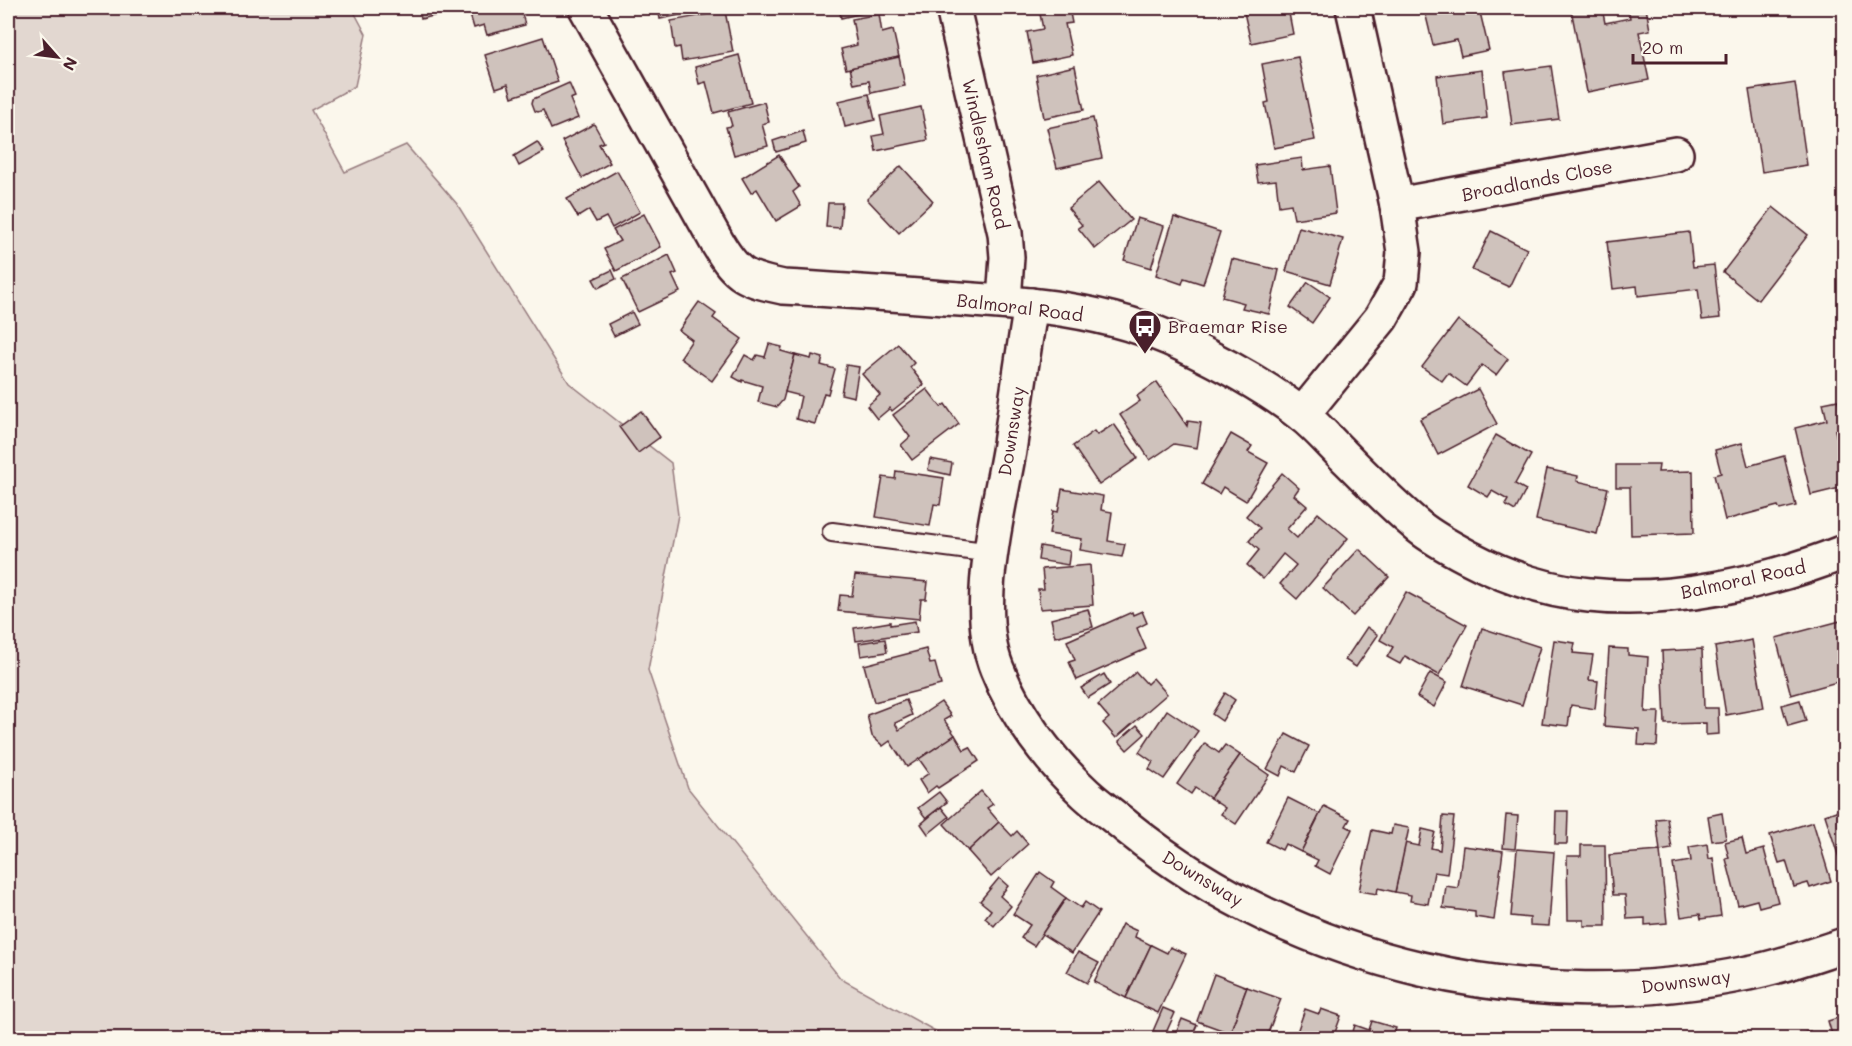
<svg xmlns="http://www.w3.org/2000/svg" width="1852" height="1046" viewBox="0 0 1852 1046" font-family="Mali,sans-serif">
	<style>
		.green { fill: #e2d7d0; stroke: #967b7e; stroke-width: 1.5 }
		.building { fill: #cfc2bc; stroke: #4a1f2b; stroke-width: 1.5 }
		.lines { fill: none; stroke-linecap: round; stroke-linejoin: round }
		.service-casing { stroke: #4a1f2b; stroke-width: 22 }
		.minor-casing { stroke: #4a1f2b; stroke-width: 38 }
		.service { stroke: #fbf7ec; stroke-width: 18 }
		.minor { stroke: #fbf7ec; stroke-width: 33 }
		.labels { text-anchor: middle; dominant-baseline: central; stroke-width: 4.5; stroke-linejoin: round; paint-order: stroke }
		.street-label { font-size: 18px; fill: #4a1f2b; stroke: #fbf7ec }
		.poi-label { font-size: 18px; fill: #4a1f2b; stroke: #fbf7ec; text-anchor: start }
	</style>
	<rect width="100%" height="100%" fill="#fbf7ec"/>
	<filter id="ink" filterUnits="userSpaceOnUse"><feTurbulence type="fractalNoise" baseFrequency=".0167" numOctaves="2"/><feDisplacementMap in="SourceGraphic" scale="12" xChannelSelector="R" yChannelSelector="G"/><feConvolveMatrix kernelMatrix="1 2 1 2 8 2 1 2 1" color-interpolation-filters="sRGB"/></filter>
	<g filter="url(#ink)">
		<polygon class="green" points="8,8 352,8 366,34 355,86 311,110 345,172 406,145 457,204 569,383 671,463 678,515 648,670 688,788 841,979 948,1038 8,1038"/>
		<g class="building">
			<polygon points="419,8 465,8 421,19"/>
			<polygon points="468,8 525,8 525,9 521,10 525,25 487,35 484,25 474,28"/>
			<polygon points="658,8 708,8 709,9 660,19"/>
			<polygon points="839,8 880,8 880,9 841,18"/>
			<polygon points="1069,8 1072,23 1065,24 1072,55 1033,63 1027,32 1043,29 1040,14"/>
			<polygon points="1243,8 1288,8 1293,34 1251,43"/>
			<polygon points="1424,8 1479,8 1489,50 1461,56 1457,40 1433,45"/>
			<polygon points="1579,8 1602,8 1605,23 1630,18 1628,8 1646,8 1650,30 1639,32 1649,80 1587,92 1571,9"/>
			<polygon points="725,11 733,52 682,61 680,47 675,48 671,21"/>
			<polygon points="879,14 882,33 893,30 899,57 846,69 841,49 857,45 852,19"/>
			<polygon points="543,37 558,82 512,97 508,84 496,88 485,55"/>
			<polygon points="739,55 751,103 714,113 706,82 699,84 695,67"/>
			<polygon points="899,57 905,86 871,93 869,81 854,84 850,68"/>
			<polygon points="1298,57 1315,140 1274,148 1265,103 1269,102 1262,64"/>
			<polygon points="1075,66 1084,110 1044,118 1036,75"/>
			<polygon points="1551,66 1559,119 1512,125 1505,72"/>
			<polygon points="1482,70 1487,118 1443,124 1437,76"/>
			<polygon points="569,83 575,97 570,99 578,118 551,129 543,110 538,112 535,111 532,103 533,99"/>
			<polygon points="1795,83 1807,165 1762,172 1749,90"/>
			<polygon points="869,94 875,120 845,127 839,101"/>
			<polygon points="764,102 769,122 762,124 768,146 734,155 726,127 732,126 728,112"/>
			<polygon points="921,107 928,140 876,151 873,136 884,134 880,116"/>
			<polygon points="1093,118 1102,158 1057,168 1047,128"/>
			<polygon points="594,124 604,142 599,144 610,163 582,178 562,141"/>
			<polygon points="803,131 806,143 776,152 773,141"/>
			<polygon points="537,142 544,152 519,166 514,156"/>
			<polygon points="779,155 799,187 793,192 801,206 776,221 757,189 751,193 742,178"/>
			<polygon points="1302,158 1303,170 1330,166 1336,213 1294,219 1291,204 1279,206 1276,180 1258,182 1255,165"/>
			<polygon points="901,166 933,201 899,233 867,199"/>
			<polygon points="617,171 640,212 612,228 606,217 596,222 589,210 578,217 567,199"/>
			<polygon points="1099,182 1131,220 1095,249 1078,228 1082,225 1068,208"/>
			<polygon points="828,203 842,203 840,228 826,227"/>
			<polygon points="1773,207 1808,235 1758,300 1723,272"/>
			<polygon points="644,214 661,247 616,271 604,249 620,241 613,230"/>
			<polygon points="1174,217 1220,232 1203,284 1184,278 1182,284 1156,275"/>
			<polygon points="1137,218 1164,226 1151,268 1124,260"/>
			<polygon points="1299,227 1343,239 1330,284 1286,271"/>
			<polygon points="1491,231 1527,249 1509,287 1472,270"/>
			<polygon points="1689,232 1693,267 1714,265 1720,318 1702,320 1698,289 1638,296 1637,286 1613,289 1607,242"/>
			<polygon points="669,255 677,273 672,275 680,292 638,312 622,279"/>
			<polygon points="1232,259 1279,270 1269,314 1242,308 1244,303 1222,297"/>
			<polygon points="612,270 616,279 598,288 593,279"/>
			<polygon points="1308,282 1330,297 1312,323 1290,307"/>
			<polygon points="699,302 716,314 713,318 742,339 712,381 680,358 692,340 679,330"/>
			<polygon points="632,312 638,324 614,336 608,324"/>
			<polygon points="1458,320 1508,359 1496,375 1482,365 1466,386 1448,373 1442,381 1422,367"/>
			<polygon points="769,344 782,347 781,351 795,355 783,400 777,407 758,402 762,386 742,380 742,382 733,377 745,355 754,360 757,355 765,357"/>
			<polygon points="898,344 914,363 910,367 924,385 892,411 890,408 877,419 867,406 880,395 862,374"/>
			<polygon points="795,355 811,359 812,355 823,358 821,365 835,369 828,394 824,393 815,424 796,419 801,396 785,392"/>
			<polygon points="846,365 859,367 854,397 841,394"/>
			<polygon points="1157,382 1187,426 1188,421 1201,423 1197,448 1174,444 1150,460 1120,415 1140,401 1137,396"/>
			<polygon points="927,389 941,407 945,404 959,424 912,460 901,445 910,437 893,415"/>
			<polygon points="1478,389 1497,424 1438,455 1420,419"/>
			<polygon points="1838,400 1844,428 1835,430 1844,469 1844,487 1811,495 1795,428 1827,420 1823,403"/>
			<polygon points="641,411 660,437 638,453 619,427"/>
			<polygon points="1114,424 1138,458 1099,485 1073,446 1094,431 1097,435"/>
			<polygon points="1231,434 1252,446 1248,452 1268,463 1246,501 1223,487 1219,494 1202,484"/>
			<polygon points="1496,435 1531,455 1515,484 1526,490 1515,511 1505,505 1508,500 1492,491 1488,497 1468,485"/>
			<polygon points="1742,443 1748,466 1784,456 1796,506 1780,510 1778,506 1725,520 1714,475 1721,473 1715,450"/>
			<polygon points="930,459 952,463 950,475 928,470"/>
			<polygon points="1616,465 1659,465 1658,472 1693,471 1694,533 1631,535 1630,487 1616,487"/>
			<polygon points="1547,469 1578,476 1577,481 1608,488 1597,534 1536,520"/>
			<polygon points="896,471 944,478 940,505 934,504 930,526 876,517 883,477 895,479"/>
			<polygon points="1282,473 1299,488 1294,495 1307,506 1287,529 1297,538 1318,513 1348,538 1297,599 1280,584 1296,565 1283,554 1263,579 1247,565 1259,550 1249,541 1260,528 1246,516"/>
			<polygon points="1062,489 1103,496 1101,510 1112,512 1108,541 1125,544 1122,557 1080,550 1082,539 1049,534 1053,511 1058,512"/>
			<polygon points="1040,546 1070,551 1068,565 1038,560"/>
			<polygon points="1359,549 1389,577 1353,616 1323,588"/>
			<polygon points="1090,565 1093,605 1040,609 1038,589 1044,589 1042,569"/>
			<polygon points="855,575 928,582 926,599 921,599 919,619 838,611 840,595 852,596"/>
			<polygon points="1406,592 1467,625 1439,675 1405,656 1400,664 1387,657 1393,647 1380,640"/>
			<polygon points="1088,609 1093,627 1055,637 1051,619"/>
			<polygon points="1142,611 1147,623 1137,628 1146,649 1077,680 1069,662 1075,660 1067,641 1132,612 1133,615"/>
			<polygon points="1844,620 1844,680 1791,695 1776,638"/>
			<polygon points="915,621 917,632 856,641 854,628 890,622 890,625"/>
			<polygon points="1367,627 1378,635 1356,667 1345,660"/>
			<polygon points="1482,628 1540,647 1522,705 1463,686"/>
			<polygon points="885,639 887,652 861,656 859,643"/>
			<polygon points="1554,640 1575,643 1573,653 1593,655 1589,680 1598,681 1595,709 1571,705 1568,726 1542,723"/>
			<polygon points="1752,640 1764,708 1726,715 1715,647"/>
			<polygon points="1609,648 1628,649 1628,655 1648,657 1645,712 1659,712 1657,746 1638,745 1639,729 1604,726"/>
			<polygon points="926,649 930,664 935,663 941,685 874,702 864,665"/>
			<polygon points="1702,649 1704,708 1718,708 1719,734 1706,735 1706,723 1665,724 1662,651"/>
			<polygon points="1136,672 1147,684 1153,678 1167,694 1116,738 1103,723 1109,718 1098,705"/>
			<polygon points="1430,673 1447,682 1434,707 1417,697"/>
			<polygon points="1104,674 1110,684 1088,698 1081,688"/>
			<polygon points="1225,693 1235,700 1222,721 1212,714"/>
			<polygon points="906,700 912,715 895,723 899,730 941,702 951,716 944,720 955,735 907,767 890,741 883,746 872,736 867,715"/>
			<polygon points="1800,700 1806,721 1788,726 1782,705"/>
			<polygon points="1167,710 1198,731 1164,779 1149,769 1153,762 1139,752"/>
			<polygon points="1137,725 1145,734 1127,750 1119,741"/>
			<polygon points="1286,734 1309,746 1296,772 1284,766 1280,776 1267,769"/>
			<polygon points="955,735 964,750 970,747 979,761 938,788 936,786 927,793 919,780 929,773 919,759"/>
			<polygon points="1205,743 1219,753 1225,745 1240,755 1210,798 1195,788 1191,794 1177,784"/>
			<polygon points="1240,755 1269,775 1236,824 1221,814 1225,808 1210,798"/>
			<polygon points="981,791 993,804 987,808 999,822 968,851 944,824"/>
			<polygon points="939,792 947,802 926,818 918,808"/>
			<polygon points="1288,798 1320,814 1301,852 1285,844 1282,850 1266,842"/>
			<polygon points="1324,806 1350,819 1346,826 1352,829 1330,874 1315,866 1318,860 1301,852"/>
			<polygon points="941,807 949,817 928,834 921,824"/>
			<polygon points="1844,808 1844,873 1825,815"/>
			<polygon points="1556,811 1568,811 1567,844 1555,844"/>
			<polygon points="1722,813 1726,839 1712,841 1708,816"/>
			<polygon points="1506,815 1518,816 1515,849 1503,848"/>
			<polygon points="1443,816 1454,817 1447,874 1434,872 1428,904 1410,901 1411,895 1395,892 1405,843 1419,846 1422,829 1435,832 1431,848 1440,850"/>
			<polygon points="1667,818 1672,849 1660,851 1656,819"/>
			<polygon points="999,822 1012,836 1017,831 1028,844 991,877 968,851"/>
			<polygon points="1813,822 1831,881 1810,888 1808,883 1794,887 1786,861 1779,863 1770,835"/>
			<polygon points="1393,825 1409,828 1395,892 1378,888 1377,894 1359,891 1372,830 1391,834"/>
			<polygon points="1742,838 1746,854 1764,849 1778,902 1759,907 1757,900 1738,905 1726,859 1729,858 1725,842"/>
			<polygon points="1707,844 1709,859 1713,858 1721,916 1701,919 1700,914 1681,917 1673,864 1691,861 1689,847"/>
			<polygon points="1581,845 1605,845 1606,926 1584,926 1584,920 1568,920 1567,856 1581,856"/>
			<polygon points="1463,846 1503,851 1494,920 1475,917 1475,912 1443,908 1446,886 1458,888"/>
			<polygon points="1517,849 1554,852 1549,926 1530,925 1530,918 1511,916"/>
			<polygon points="1660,851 1667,923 1645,925 1645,918 1627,919 1625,895 1613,895 1609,855"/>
			<polygon points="1040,872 1054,882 1051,887 1066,898 1034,946 1021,938 1030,925 1013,914"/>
			<polygon points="999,878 1008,886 1000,896 1011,906 994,926 985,918 991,910 980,901"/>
			<polygon points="1066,898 1081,908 1085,902 1099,912 1072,953 1042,934"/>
			<polygon points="1122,924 1137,931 1135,937 1151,945 1126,998 1094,982"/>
			<polygon points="1151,945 1167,953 1170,947 1186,954 1158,1013 1126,998"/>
			<polygon points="1078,952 1099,963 1087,983 1067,972"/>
			<polygon points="1214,974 1247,987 1230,1033 1197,1021"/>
			<polygon points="1247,987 1281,999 1266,1038 1246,1038 1230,1033"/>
			<polygon points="1163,1008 1175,1013 1165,1035 1153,1031"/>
			<polygon points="1305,1009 1319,1014 1321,1009 1341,1016 1333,1038 1295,1038"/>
			<polygon points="1844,1016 1844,1038 1833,1038 1828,1021"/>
			<polygon points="1182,1019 1197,1025 1191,1038 1174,1038"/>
			<polygon points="1372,1021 1396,1028 1393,1038 1351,1038 1355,1025 1369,1030"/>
			<polygon points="1810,1031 1812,1038 1786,1038"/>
		</g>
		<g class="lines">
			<g class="service-casing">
				<polyline id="service" points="832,532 992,553"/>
			</g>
			<g class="minor-casing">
				<g id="minor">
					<path d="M586 8 718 244C738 277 746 279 783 287 837 290 891 294 945 298 1025 303 1108 309 1182 344 1222 363 1267 387 1302 415 1315 425 1327 439 1339 451 1365 477 1391 504 1419 527 1434 539 1451 548 1468 557 1506 577 1547 591 1589 595 1670 604 1769 582 1844 552"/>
					<polyline points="953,8 1005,233 1007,257 1004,301"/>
					<polyline points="1397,205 1676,154"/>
					<path d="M1031 305C1023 353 1016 402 1009 451 998 515 972 608 997 669 1015 715 1050 761 1086 794 1099 806 1114 816 1128 828 1299 966 1534 1018 1748 973 1781 967 1813 955 1844 945"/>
					<polyline points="1302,415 1381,318 1401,283 1404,252 1397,205 1353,8"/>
				</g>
			</g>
			<use href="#service" class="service"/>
			<use href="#minor" class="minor"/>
		</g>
	</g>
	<defs>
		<g id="bus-pin" transform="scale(1.725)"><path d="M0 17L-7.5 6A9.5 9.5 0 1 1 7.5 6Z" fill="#4a1f2b" stroke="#fbf7ec"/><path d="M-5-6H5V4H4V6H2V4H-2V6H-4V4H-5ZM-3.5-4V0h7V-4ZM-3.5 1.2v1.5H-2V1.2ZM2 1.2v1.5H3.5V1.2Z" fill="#fff"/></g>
	</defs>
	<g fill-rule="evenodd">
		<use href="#bus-pin" x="1145" y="326"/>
	</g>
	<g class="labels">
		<g class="street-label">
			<text transform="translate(986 154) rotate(77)">Windlesham Road</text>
			<text transform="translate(1537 180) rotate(-11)">Broadlands Close</text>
			<text transform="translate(1020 307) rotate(7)">Balmoral Road</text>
			<text transform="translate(1011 431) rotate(-81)">Downsway</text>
			<text transform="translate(1743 579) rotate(-12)">Balmoral Road</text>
			<text transform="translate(1203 878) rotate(31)">Downsway</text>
			<text transform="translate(1686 981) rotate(-7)">Downsway</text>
		</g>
		<g class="poi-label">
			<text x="1168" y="326">Braemar Rise</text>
		</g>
	</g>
	<rect width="1852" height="1046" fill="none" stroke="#fbf7ec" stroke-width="30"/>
	<rect x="15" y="15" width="1822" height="1016" fill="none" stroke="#4a1f2b" stroke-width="2" filter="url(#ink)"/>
	<g transform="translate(57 57) rotate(118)" stroke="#fbf7ec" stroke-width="4.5" paint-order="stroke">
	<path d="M0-4.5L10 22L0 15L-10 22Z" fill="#4a1f2b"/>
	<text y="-9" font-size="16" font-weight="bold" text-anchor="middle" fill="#4a1f2b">N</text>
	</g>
	<path d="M1633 54v9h93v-9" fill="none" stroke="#4a1f2b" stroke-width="3"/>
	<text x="1642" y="54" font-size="18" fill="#4a1f2b" stroke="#fbf7ec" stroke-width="4.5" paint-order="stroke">20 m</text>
</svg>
